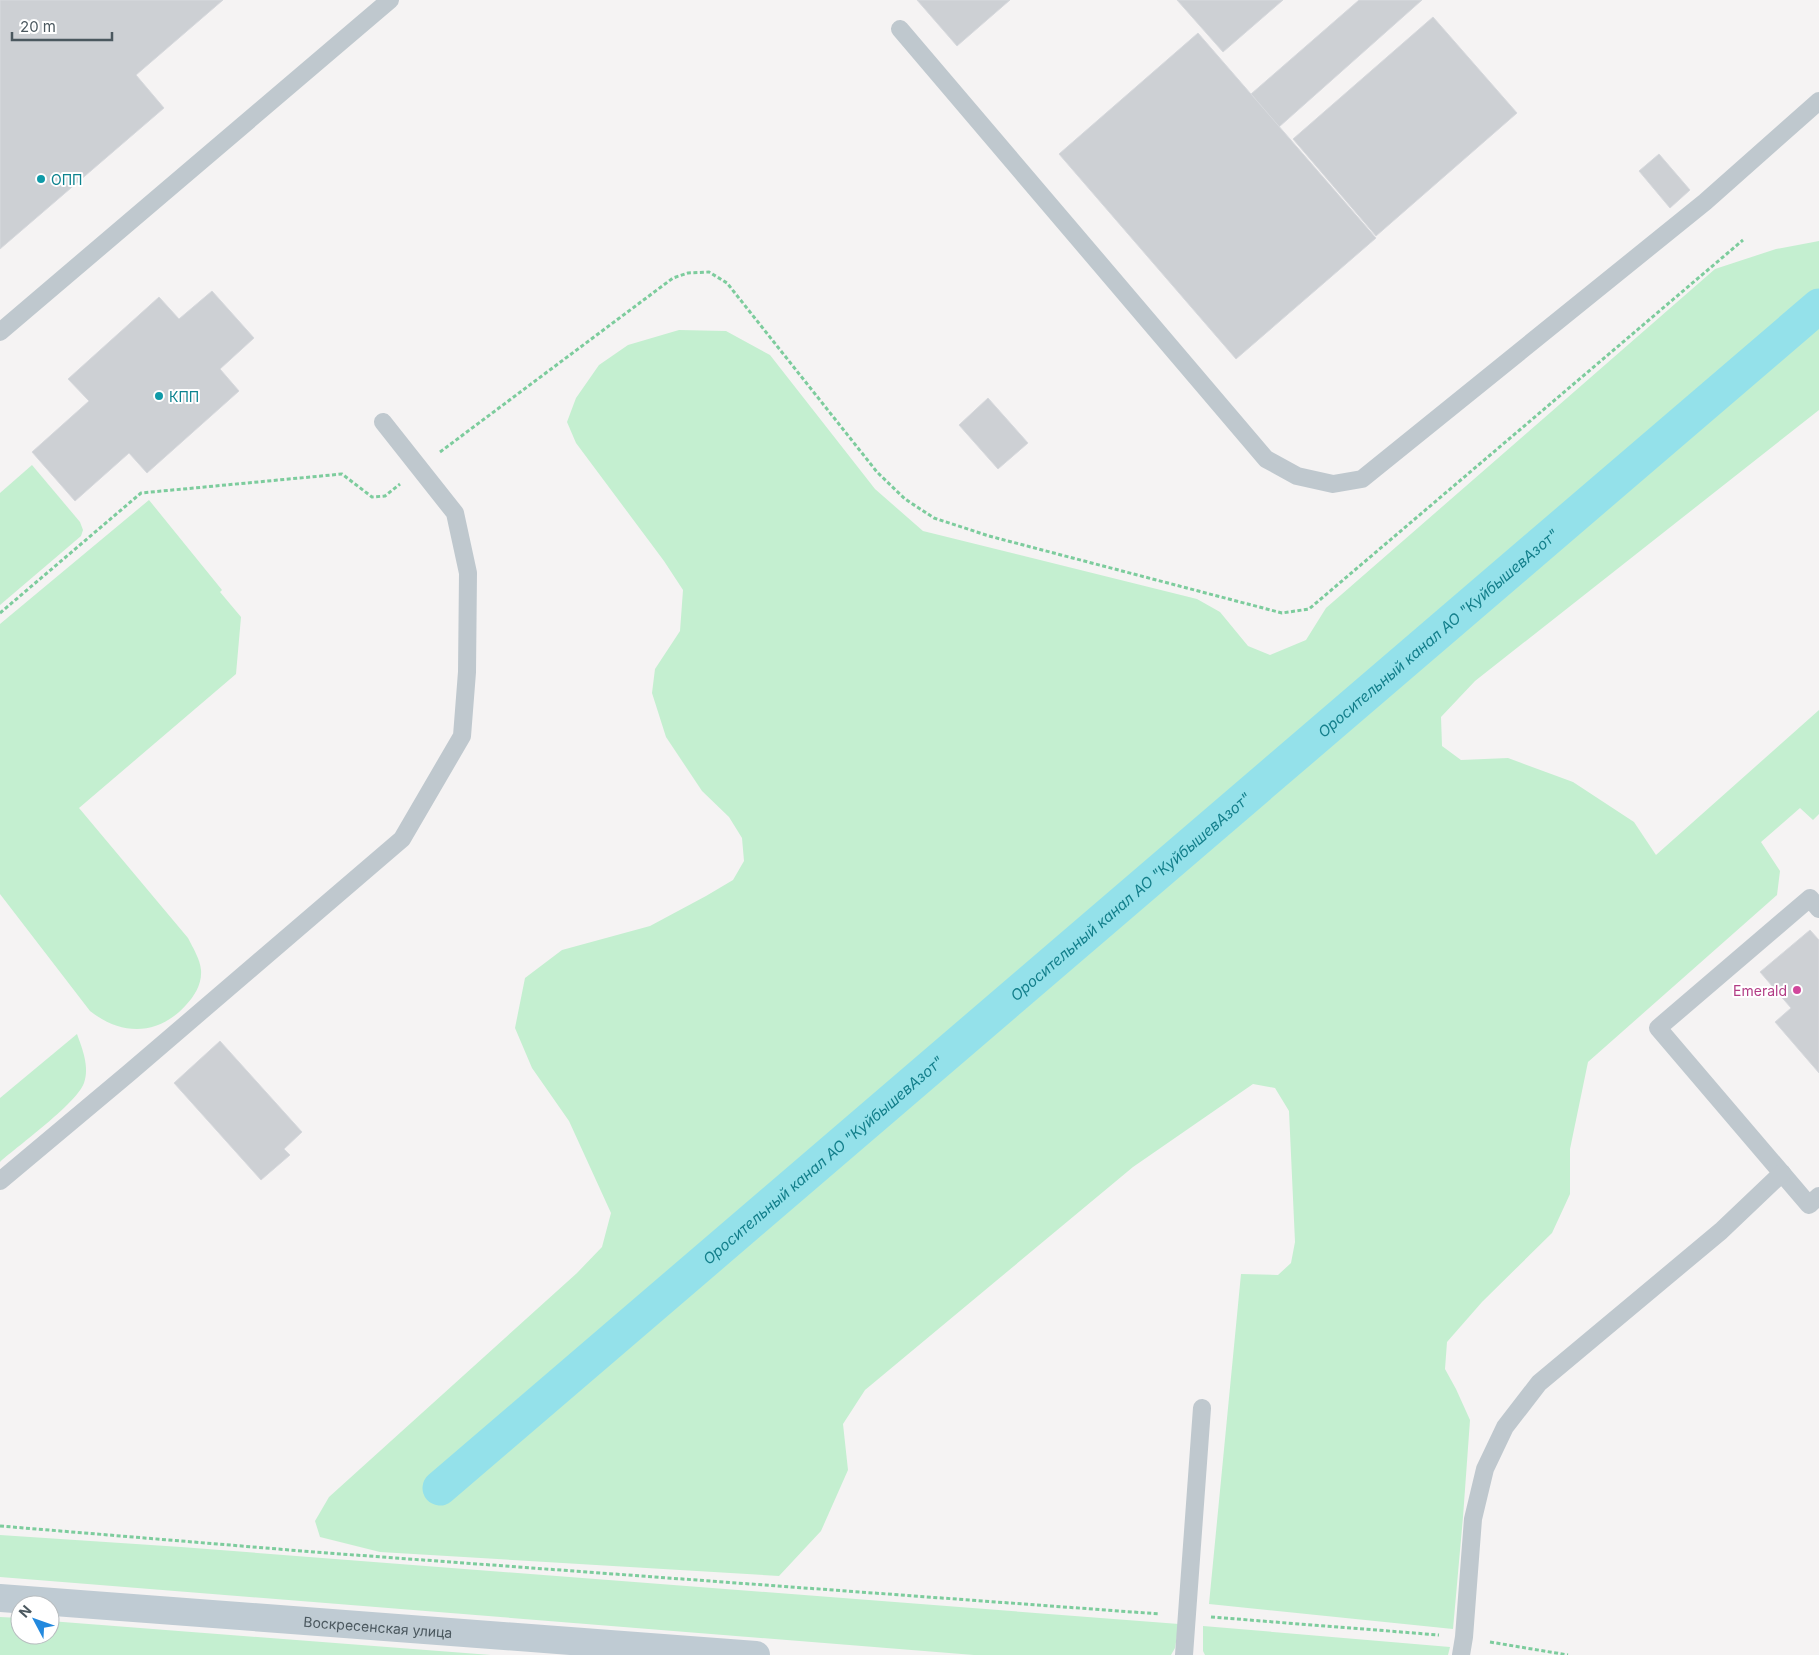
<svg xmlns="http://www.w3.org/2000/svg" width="1819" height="1655" viewBox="0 0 1819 1655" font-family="Inter,sans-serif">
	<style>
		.green { fill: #c4efd0 }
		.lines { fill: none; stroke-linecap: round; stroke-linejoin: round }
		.canal { stroke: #94e1ea; stroke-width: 35 }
		.building { fill: #cdd0d4; stroke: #d7d9dd }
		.path { stroke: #7dcc9d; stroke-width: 3; stroke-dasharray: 4 2.5; stroke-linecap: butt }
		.service { stroke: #bfc8ce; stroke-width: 18 }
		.secondary { stroke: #bfcbd3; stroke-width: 28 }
		.culture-dot { fill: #0f9aa8; stroke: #fff; stroke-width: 2 }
		.hotel-dot { fill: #d1479c; stroke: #fff; stroke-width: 2 }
		.labels { text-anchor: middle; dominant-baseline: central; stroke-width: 4; stroke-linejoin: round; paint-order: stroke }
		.culture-label { font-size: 14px; fill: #0d838f; stroke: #fff; text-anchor: start }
		.hotel-label { font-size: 14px; fill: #b23c85; stroke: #fff; text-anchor: end }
		.street-label { font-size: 14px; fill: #4b585f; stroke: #fff }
		.water-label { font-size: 15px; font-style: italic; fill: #137f8b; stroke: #fff }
	</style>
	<rect width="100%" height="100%" fill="#f5f3f3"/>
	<g class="green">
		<polygon points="1819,241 1819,410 1475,681 1441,717 1442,746 1461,760 1508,758 1573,782 1634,822 1656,855 1819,710 1819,814 1813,820 1800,808 1761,842 1780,871 1777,895 1588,1062 1570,1149 1570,1194 1552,1233 1482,1302 1447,1342 1445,1369 1456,1389 1470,1420 1463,1517 1453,1629 1209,1604 1241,1274 1278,1275 1291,1263 1295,1242 1289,1111 1275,1088 1253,1084 1133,1167 865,1390 843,1424 848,1470 821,1531 779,1576 380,1552 320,1537 315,1521 329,1497 577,1273 602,1247 611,1213 569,1121 532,1068 515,1028 525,978 562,950 650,926 706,896 733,880 744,861 742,838 729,817 702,791 666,737 652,693 655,669 680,631 683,590 664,561 576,443 567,422 576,398 599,365 628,345 679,330 726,331 770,355 875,489 923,531 1197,599 1220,612 1248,646 1270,655 1306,640 1326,608 1715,269 1776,249"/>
		<polygon points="32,465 80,522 83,530 81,536 0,605 0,493"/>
		<path d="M149 500 222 590 220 592 241 617 236 674 79 808 188 938C193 948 200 959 201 970 202 984 195 995 186 1005 158 1036 122 1036 90 1011L0 894V624Z"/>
		<path d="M77 1034C82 1048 90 1067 84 1083 76 1104 19 1145 0 1162V1098Z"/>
		<polygon points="0,1535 181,1547 1179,1624 1175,1648 1171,1655 974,1655 0,1577"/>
		<polygon points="0,1617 20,1618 20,1635 50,1635 50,1621 491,1655 0,1655"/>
		<polygon points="1203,1626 1450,1647 1448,1655 1205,1655 1203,1651"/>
	</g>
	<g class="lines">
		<path class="canal" id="s1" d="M440 1488 1819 306"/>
	</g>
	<g class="building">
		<polygon points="0,0 223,0 136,75 164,108 0,249"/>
		<polygon points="917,0 1010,0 957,46"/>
		<polygon points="1177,0 1283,0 1223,52"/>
		<polygon points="1359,0 1422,0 1279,127 1251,94"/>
		<polygon points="1433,17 1517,113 1376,236 1293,139"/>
		<polygon points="1198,33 1376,238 1236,359 1059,154"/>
		<polygon points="1659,154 1690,190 1670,208 1639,171"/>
		<polygon points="212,291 254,338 220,369 239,391 147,473 129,453 75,501 32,452 89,401 68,379 159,297 179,319"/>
		<polygon points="988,398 1028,443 998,469 959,425"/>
		<polygon points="1810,930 1819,940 1819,1073 1775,1022 1791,1008 1760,972"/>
		<polygon points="220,1041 302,1132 284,1149 290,1155 261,1180 174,1083"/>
	</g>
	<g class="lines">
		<g class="path">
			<polyline points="440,452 673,278 688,273 709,272 727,283 877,472 905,499 934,518 989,536 1282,613 1309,609 1743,240"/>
			<polyline points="0,613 141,493 342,474 372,497 385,496 400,484"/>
			<polyline points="0,1526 314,1552 1160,1614"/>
			<polyline points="1211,1617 1439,1635"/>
			<polyline points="1490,1642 1568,1655"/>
		</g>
		<g class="service">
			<polyline points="900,29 1266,459 1297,476 1333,484 1362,479 1705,202 1819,101"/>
			<polyline points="0,332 390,0"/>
			<polyline points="1819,909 1810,898 1658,1028 1809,1205 1819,1196"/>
			<polyline points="0,1181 129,1073 402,839 462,736 467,672 468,573 455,513 383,422"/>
			<polyline points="1184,1655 1202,1408"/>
			<polyline points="1461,1655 1464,1637 1473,1519 1485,1469 1505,1427 1539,1383 1721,1231 1782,1173"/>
		</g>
		<path class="secondary" id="s2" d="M0 1598 756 1655"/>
	</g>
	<g class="culture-dot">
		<circle cx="41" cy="179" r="5"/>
		<circle cx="159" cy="396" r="5"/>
	</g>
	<circle class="hotel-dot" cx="1797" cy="990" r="5"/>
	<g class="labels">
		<g class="culture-label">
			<text x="51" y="179">ОПП</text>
			<text x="169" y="396">КПП</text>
		</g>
		<g class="hotel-label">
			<text x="1787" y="990">Emerald</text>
		</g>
		<g class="street-label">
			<text stroke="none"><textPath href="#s2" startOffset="379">Воскресенская улица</textPath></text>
		</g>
		<g class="water-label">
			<text stroke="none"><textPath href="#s1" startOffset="1314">Оросительный канал АО "КуйбышевАзот"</textPath></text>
			<text stroke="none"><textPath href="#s1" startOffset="909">Оросительный канал АО "КуйбышевАзот"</textPath></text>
			<text stroke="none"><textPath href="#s1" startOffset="504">Оросительный канал АО "КуйбышевАзот"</textPath></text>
		</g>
	</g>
	<g transform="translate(35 1620) rotate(311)"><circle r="24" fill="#ffffff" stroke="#b7bcbf"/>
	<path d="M0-4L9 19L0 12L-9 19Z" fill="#2389de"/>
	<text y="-8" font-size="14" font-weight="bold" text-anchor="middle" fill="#4b585f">N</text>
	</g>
	<path d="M12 32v8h100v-8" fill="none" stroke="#4b585f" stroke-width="2.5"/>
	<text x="20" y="32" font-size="15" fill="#4b585f" stroke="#ffffff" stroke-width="4" paint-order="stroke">20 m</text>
</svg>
